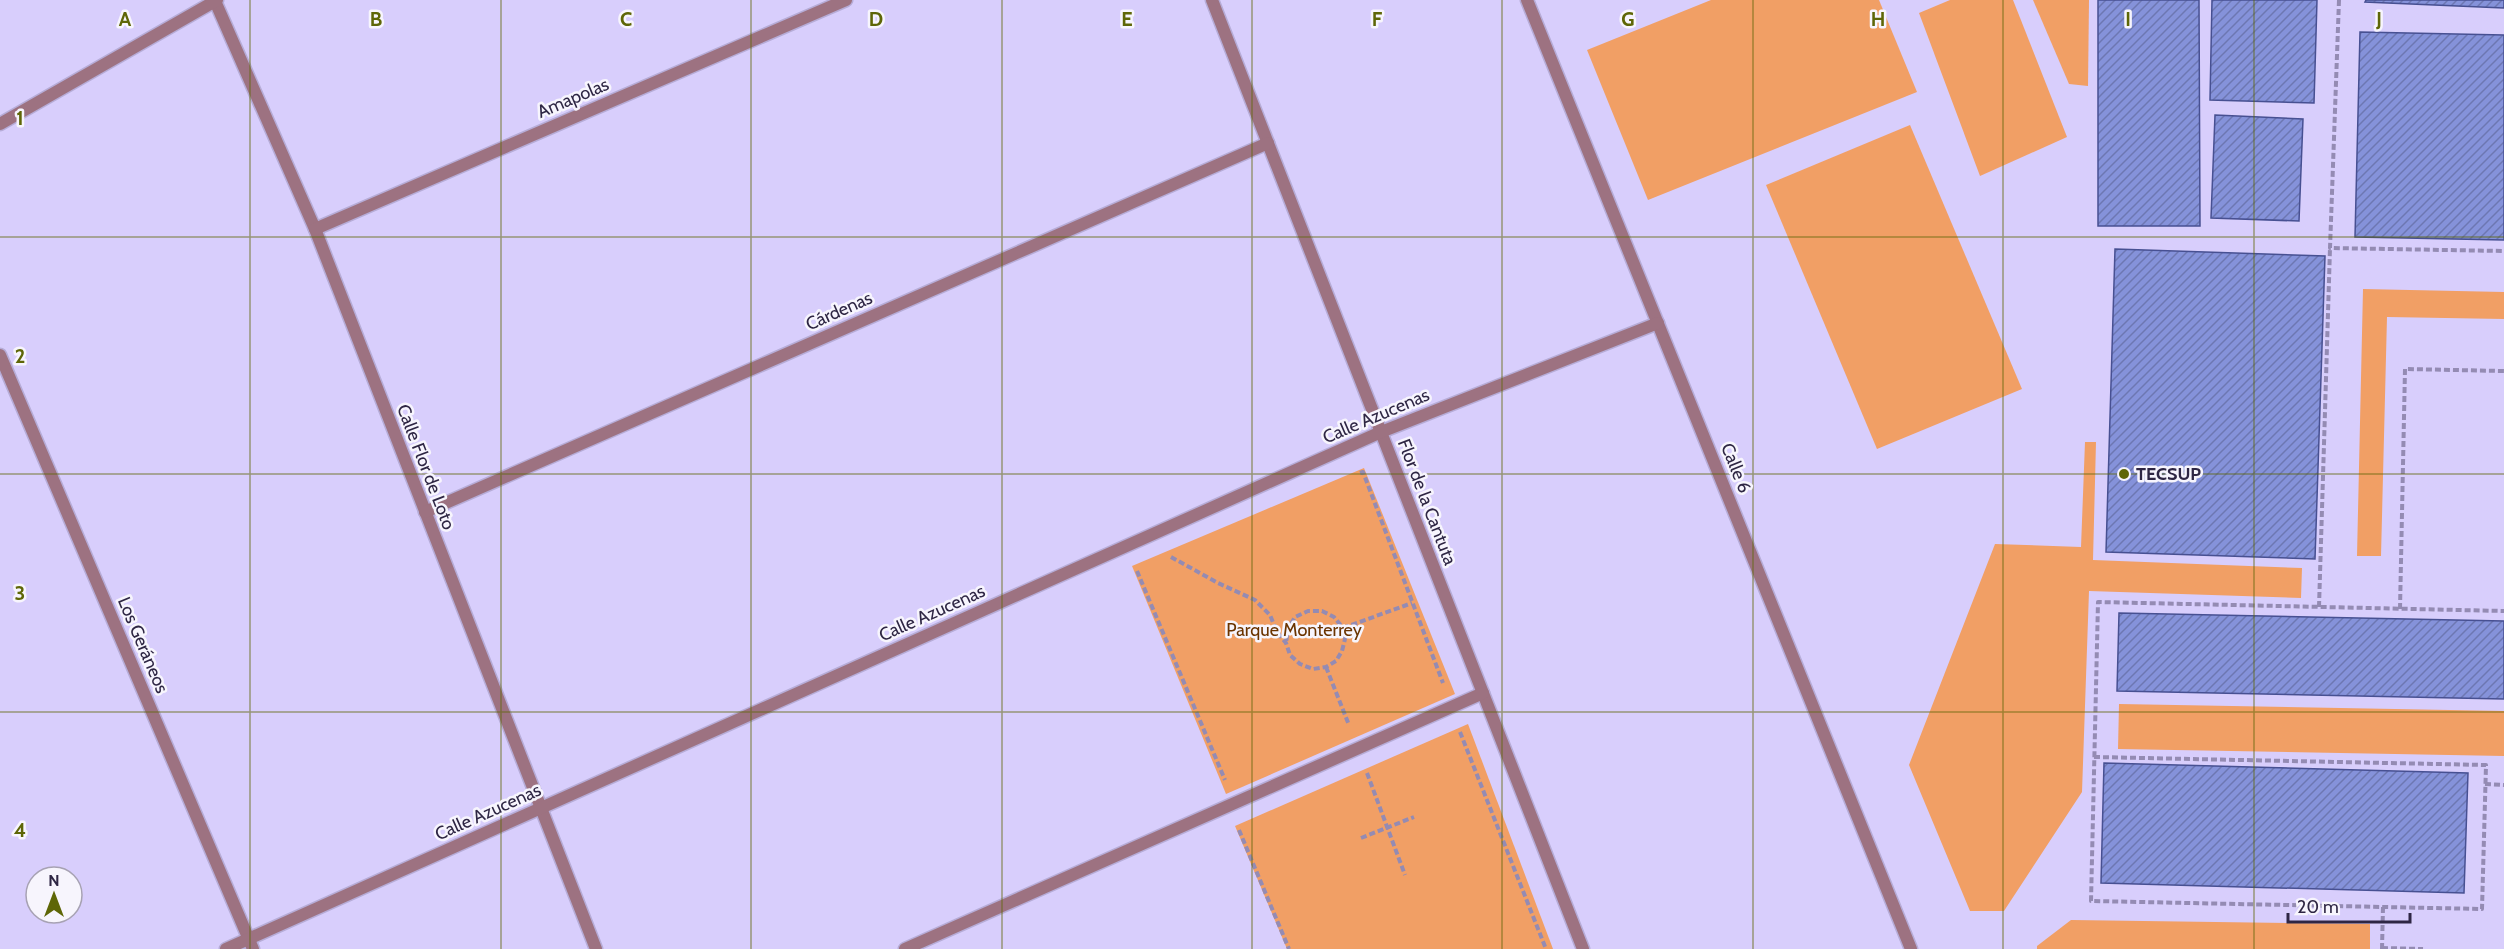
<svg xmlns="http://www.w3.org/2000/svg" width="2504" height="949" viewBox="0 0 2504 949" font-family="Cabin,sans-serif">
	<style>
		.green { fill: #f19f65 }
		.building { fill: url(#building-hatch); stroke: #475092; stroke-width: 1.5 }
		.lines { fill: none; stroke-linecap: round; stroke-linejoin: round }
		.minor-casing { stroke: #b6acd7; stroke-width: 15 }
		.path { stroke: #948bb3; stroke-width: 4; stroke-dasharray: 6 3; stroke-linecap: butt }
		.minor { stroke: #9d7281; stroke-width: 12 }
		.grid { fill: none; stroke: #5e6607; stroke-width: 1.5; stroke-opacity: 0.55 }
		.poi-dot { fill: #5e6607; stroke: #f7f5fd; stroke-width: 2 }
		.labels { text-anchor: middle; dominant-baseline: central; stroke-width: 5; stroke-linejoin: round; paint-order: stroke }
		.street-label { font-size: 18px; fill: #2e2644; stroke: #f7f5fd }
		.poi-label { font-size: 18px; font-weight: bold; fill: #2e2644; stroke: #f7f5fd; text-anchor: start }
		.park-label { font-size: 18px; fill: #6b3400; stroke: #f7f5fd }
		.grid-label { font-size: 20px; text-anchor: middle; font-weight: bold; fill: #5e6607; stroke: #f7f5fd; stroke-width: 5; stroke-linejoin: round; paint-order: stroke }
	</style>
	<defs>
		<pattern id="building-hatch" width="6" height="6" patternUnits="userSpaceOnUse" patternTransform="scale(1.5)"><rect width="6" height="6" fill="#8592da"/><path d="M-1 1l2-2M0 6l6-6M5 7l2-2" fill="none" stroke="#6d77b2"/></pattern>
	</defs>
	<rect width="100%" height="100%" fill="#d8cefc"/>
	<g class="green">
		<polygon points="1711,0 1879,0 1917,92 1648,200 1587,50"/>
		<polygon points="1950,0 2013,0 2067,137 1980,176 1919,13"/>
		<polygon points="2033,0 2089,0 2088,86 2069,84"/>
		<polygon points="1910,125 2022,389 1877,449 1766,185"/>
		<polygon points="2363,289 2504,292 2504,319 2387,317 2381,556 2357,556"/>
		<polygon points="2085,442 2096,442 2093,560 2302,568 2301,598 2089,591 2082,792 2004,911 1970,911 1909,765 1995,544 2081,547"/>
		<polygon points="1364,468 1455,694 1226,794 1132,566"/>
		<polygon points="2119,704 2504,711 2504,756 2118,749"/>
		<polygon points="1468,724 1553,949 1287,949 1235,826"/>
		<polygon points="2071,920 2370,924 2370,949 2037,949 2037,946"/>
	</g>
	<g class="building">
		<polygon points="2098,0 2199,0 2200,226 2098,226"/>
		<polygon points="2212,0 2317,0 2314,103 2210,100"/>
		<polygon points="2366,0 2504,0 2504,8 2365,2"/>
		<polygon points="2360,32 2504,35 2504,240 2355,237"/>
		<polygon points="2215,115 2303,119 2299,221 2211,218"/>
		<polygon points="2115,249 2325,256 2315,559 2106,552"/>
		<polygon points="2119,613 2504,621 2504,699 2117,691"/>
		<polygon points="2104,763 2468,773 2464,893 2101,883"/>
	</g>
	<g class="lines">
		<g class="minor-casing">
			<g id="minor">
				<polyline points="1212,0 1583,949"/>
				<polyline points="1527,0 1911,949"/>
				<polyline points="215,1 315,229 596,949"/>
				<polyline points="0,124 217,0"/>
				<polyline points="315,229 846,0"/>
				<polyline points="0,355 253,949"/>
				<polyline points="425,512 1268,143"/>
				<polyline points="226,949 1381,432 1658,323"/>
				<polyline points="905,949 1483,693"/>
			</g>
		</g>
		<g class="path">
			<polyline points="2339,0 2330,248 2504,251"/>
			<polyline points="1360,473 1363,472 1443,683"/>
			<polyline points="1171,557 1218,583 1255,600 1270,615 1277,632 1286,643 1290,655 1300,664 1313,669 1326,667 1336,661 1342,651 1345,639 1343,628 1334,617 1322,611 1308,611 1295,617 1288,629 1286,643"/>
			<polyline points="1137,571 1225,780"/>
			<polyline points="2319,607 2330,248"/>
			<polyline points="2400,609 2405,369 2504,371"/>
			<polyline points="1343,628 1412,603"/>
			<polyline points="1326,667 1349,725"/>
			<polyline points="1460,732 1546,949"/>
			<polyline points="2094,757 2486,765 2482,909 2091,901 2098,602 2504,611"/>
			<polyline points="1367,773 1405,875"/>
			<polyline points="2485,784 2504,785"/>
			<polyline points="1239,830 1289,949"/>
			<polyline points="1361,838 1414,817"/>
			<polyline points="2382,948 2423,949"/>
			<polyline points="2382,949 2383,907"/>
		</g>
		<use href="#minor" class="minor"/>
	</g>
	<path class="grid" d="M250 0V949M501 0V949M751 0V949M1002 0V949M1252 0V949M1502 0V949M1753 0V949M2003 0V949M2254 0V949M0 237H2504M0 474H2504M0 712H2504"/>
	<circle class="poi-dot" cx="2124" cy="474" r="6"/>
	<g class="labels">
		<g class="street-label">
			<text transform="translate(573 98) rotate(-23)">Amapolas</text>
			<text transform="translate(839 311) rotate(-24)">Cárdenas</text>
			<text transform="translate(1376 416) rotate(-23)">Calle Azucenas</text>
			<text transform="translate(426 467) rotate(69)">Calle Flor de Loto</text>
			<text transform="translate(1736 468) rotate(68)">Calle 6</text>
			<text transform="translate(1427 502) rotate(69)">Flor de la Cantuta</text>
			<text transform="translate(932 613) rotate(-24)">Calle Azucenas</text>
			<text transform="translate(143 645) rotate(67)">Los Geráneos</text>
			<text transform="translate(488 812) rotate(-24)">Calle Azucenas</text>
		</g>
		<g class="poi-label">
			<text x="2136" y="474">TECSUP</text>
		</g>
		<g class="park-label">
			<text x="1294" y="630">Parque Monterrey</text>
		</g>
	</g>
	<g class="grid-label">
		<text x="125" y="26">A</text>
		<text x="376" y="26">B</text>
		<text x="626" y="26">C</text>
		<text x="876" y="26">D</text>
		<text x="1127" y="26">E</text>
		<text x="1377" y="26">F</text>
		<text x="1628" y="26">G</text>
		<text x="1878" y="26">H</text>
		<text x="2128" y="26">I</text>
		<text x="2379" y="26">J</text>
		<text x="20" y="125">1</text>
		<text x="20" y="363">2</text>
		<text x="20" y="600">3</text>
		<text x="20" y="837">4</text>
	</g>
	<g transform="translate(54 895)"><circle r="28" fill="#f7f5fd" stroke="#a7a2b3" stroke-width="1.5"/>
	<path d="M0-4.5L10 22L0 15L-10 22Z" fill="#5e6607"/>
	<text y="-9" font-size="16" font-weight="bold" text-anchor="middle" fill="#2e2644">N</text>
	</g>
	<path d="M2288 913v9h122v-9" fill="none" stroke="#2e2644" stroke-width="3"/>
	<text x="2297" y="913" font-size="18" fill="#2e2644" stroke="#f7f5fd" stroke-width="4.5" paint-order="stroke">20 m</text>
</svg>
